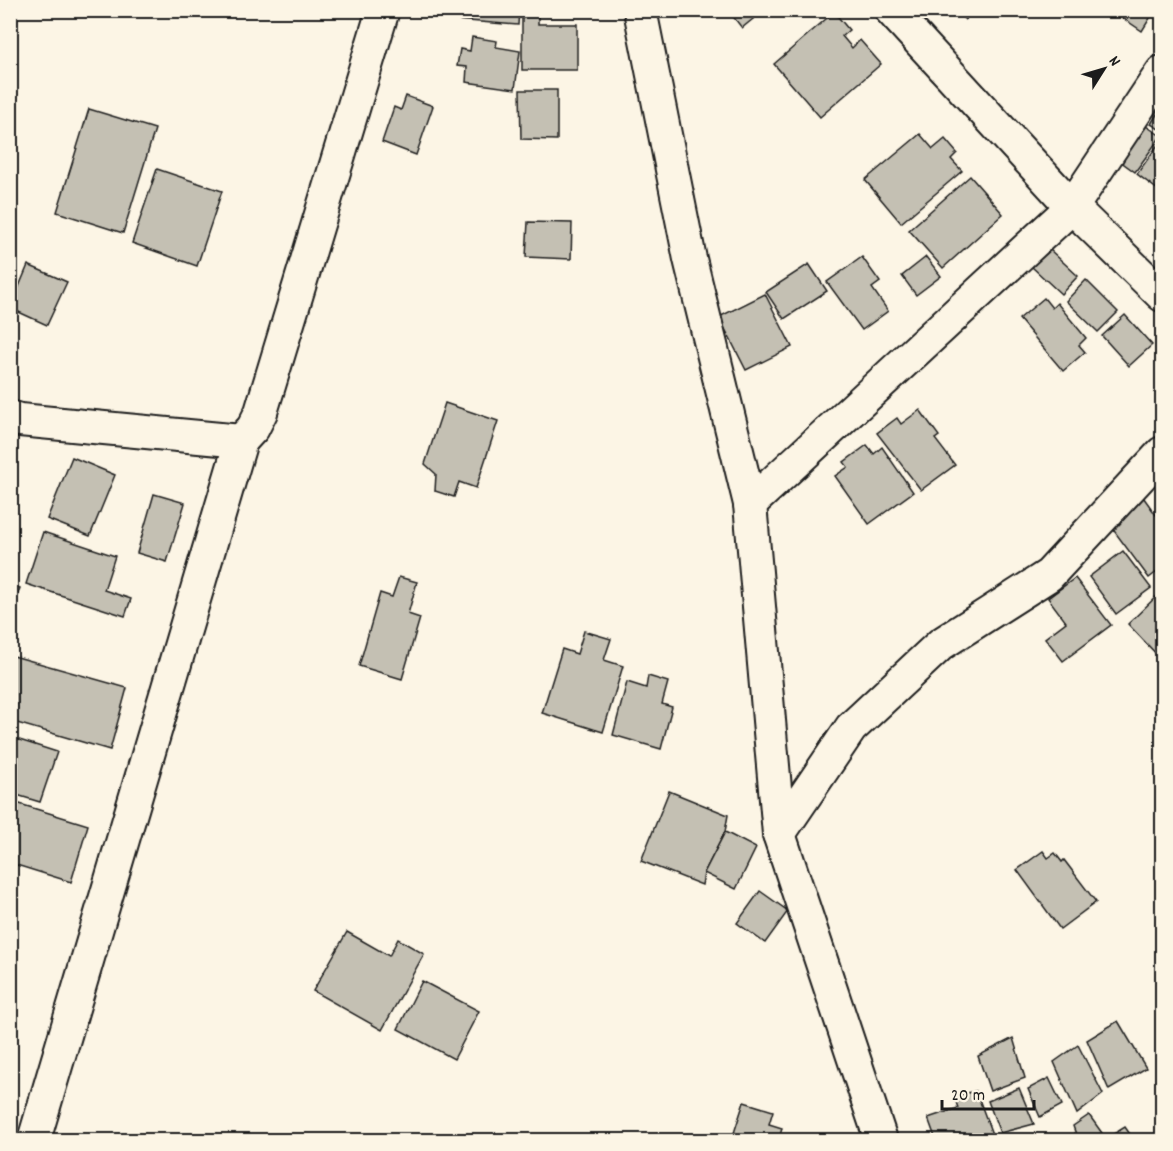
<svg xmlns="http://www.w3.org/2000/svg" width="1173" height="1151" viewBox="0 0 1173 1151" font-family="Dekko,sans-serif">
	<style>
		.building { fill: #c4c0b3; stroke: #1c1c1c; stroke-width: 1.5 }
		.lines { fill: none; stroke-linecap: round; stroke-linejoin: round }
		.minor-casing { stroke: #1c1c1c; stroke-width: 36 }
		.minor { stroke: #fcf5e5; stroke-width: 32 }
	</style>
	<rect width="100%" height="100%" fill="#fcf5e5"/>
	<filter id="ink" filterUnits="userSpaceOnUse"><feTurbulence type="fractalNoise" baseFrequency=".0167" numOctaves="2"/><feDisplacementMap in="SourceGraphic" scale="12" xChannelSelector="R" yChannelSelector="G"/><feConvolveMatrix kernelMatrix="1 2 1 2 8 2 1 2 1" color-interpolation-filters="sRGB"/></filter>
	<g filter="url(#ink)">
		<g class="building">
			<polygon points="457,10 519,10 518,25 456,20"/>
			<polygon points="728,10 764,10 742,28"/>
			<polygon points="955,10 973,10 965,20"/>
			<polygon points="1111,10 1155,10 1142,31"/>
			<polygon points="834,12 849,30 842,36 852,48 860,40 881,64 820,117 774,64"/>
			<polygon points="522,16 538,16 538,24 577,24 577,70 522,70"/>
			<polygon points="472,37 497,41 496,47 520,51 515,89 466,82 467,67 457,66 460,49 470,51"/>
			<polygon points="520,90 557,90 557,140 521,139"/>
			<polygon points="406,96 433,106 416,155 382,142 394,107 401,110"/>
			<polygon points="1162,106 1162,131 1151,124"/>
			<polygon points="89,109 155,129 123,233 57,212"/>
			<polygon points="1146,126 1161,136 1135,172 1120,161"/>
			<polygon points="920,134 933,149 945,139 957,153 951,159 962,171 901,223 865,180"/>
			<polygon points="1162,139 1162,193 1137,174"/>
			<polygon points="157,169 222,191 197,266 132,243"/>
			<polygon points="970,176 1003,214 943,268 909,230"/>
			<polygon points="528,222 572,223 571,259 526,257"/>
			<polygon points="1049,249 1078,276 1061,294 1032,267"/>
			<polygon points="862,257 880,282 872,288 888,311 862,330 827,282"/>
			<polygon points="926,257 941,276 916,295 902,276"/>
			<polygon points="809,264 827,291 784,319 766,292"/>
			<polygon points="28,265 67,282 47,325 10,308"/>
			<polygon points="1086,280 1118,312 1098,332 1066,301"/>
			<polygon points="765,294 792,347 746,370 719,317"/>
			<polygon points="1044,298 1052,308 1057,303 1086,338 1079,345 1085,352 1063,371 1019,319"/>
			<polygon points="1125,315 1152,345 1129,366 1102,336"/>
			<polygon points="445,403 498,421 476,488 459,482 454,497 435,491 436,474 425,464"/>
			<polygon points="920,410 939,436 935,439 955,465 921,490 877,433 897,418 901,424"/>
			<polygon points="867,445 874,454 882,447 913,492 869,524 835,476 848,467 844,462"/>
			<polygon points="72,457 115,475 90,536 47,519"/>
			<polygon points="1162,462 1162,488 1149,474"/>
			<polygon points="154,494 185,503 167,562 137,553"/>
			<polygon points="1141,494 1156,515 1162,510 1162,568 1149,578 1106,520"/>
			<polygon points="43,532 115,556 104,590 131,599 125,616 26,584"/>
			<polygon points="1123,551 1151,588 1116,614 1089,577"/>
			<polygon points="399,577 417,582 408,614 420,618 402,679 359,666 380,593 392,597"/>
			<polygon points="1075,578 1111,625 1063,661 1045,638 1066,622 1048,598"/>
			<polygon points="10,585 20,588 10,615"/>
			<polygon points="1162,591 1162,660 1128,624"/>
			<polygon points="584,631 611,639 604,660 623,666 603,732 542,713 562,649 577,654"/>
			<polygon points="10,655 127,688 110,750 10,721"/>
			<polygon points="648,676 668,682 662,704 672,707 661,749 613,735 627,682 646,688"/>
			<polygon points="10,737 57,752 40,802 10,793"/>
			<polygon points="669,791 728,815 725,832 704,873 702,885 641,861"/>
			<polygon points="10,801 88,825 71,882 10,863"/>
			<polygon points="725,832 756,848 736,889 704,873"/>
			<polygon points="1043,851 1048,858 1055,853 1062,862 1064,860 1096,902 1060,929 1017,870"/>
			<polygon points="760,891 788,911 765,943 737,923"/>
			<polygon points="347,932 389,956 398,939 424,954 382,1030 313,991"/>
			<polygon points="422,981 479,1011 454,1059 398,1029"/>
			<polygon points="1118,1021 1146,1068 1109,1090 1087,1040"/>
			<polygon points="1013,1038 1025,1078 990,1091 978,1056"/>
			<polygon points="1078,1045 1103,1094 1077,1114 1054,1062"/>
			<polygon points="1049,1078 1062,1105 1040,1117 1028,1089"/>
			<polygon points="1019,1088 1034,1124 1000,1133 988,1101"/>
			<polygon points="976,1091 993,1137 985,1140 936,1140 928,1118 958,1108 954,1096"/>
			<polygon points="744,1102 773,1111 769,1124 782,1128 779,1140 757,1140 734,1133"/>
			<polygon points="1089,1115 1102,1133 1088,1140 1078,1140 1073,1126"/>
			<polygon points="1125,1127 1134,1140 1104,1140"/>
		</g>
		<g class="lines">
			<g class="minor-casing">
				<g id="minor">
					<polyline points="640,10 690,259 750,504 779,834 881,1140"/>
					<polyline points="891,10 1072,207 1162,295"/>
					<polyline points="10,417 20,420 241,441 253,428 261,412 383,10"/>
					<polyline points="750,504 1072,207 1162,72"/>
					<polyline points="779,834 851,728 941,644 1049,575 1162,453"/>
					<polyline points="34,1140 241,441"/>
				</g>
			</g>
			<use href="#minor" class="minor"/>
		</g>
	</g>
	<rect width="1173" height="1151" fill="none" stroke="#fcf5e5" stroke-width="36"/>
	<rect x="18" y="18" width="1137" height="1115" fill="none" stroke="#1c1c1c" stroke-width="2" filter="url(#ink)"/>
	<g transform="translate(1104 69) rotate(53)" stroke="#fcf5e5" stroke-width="4.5" paint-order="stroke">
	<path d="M0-4.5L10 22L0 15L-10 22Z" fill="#1c1c1c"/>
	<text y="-9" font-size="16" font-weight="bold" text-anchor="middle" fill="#1c1c1c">N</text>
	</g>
	<path d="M942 1100v9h92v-9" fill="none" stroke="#1c1c1c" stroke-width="3"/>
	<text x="951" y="1100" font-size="18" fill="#1c1c1c" stroke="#fcf5e5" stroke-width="4.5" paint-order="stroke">20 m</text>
</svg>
